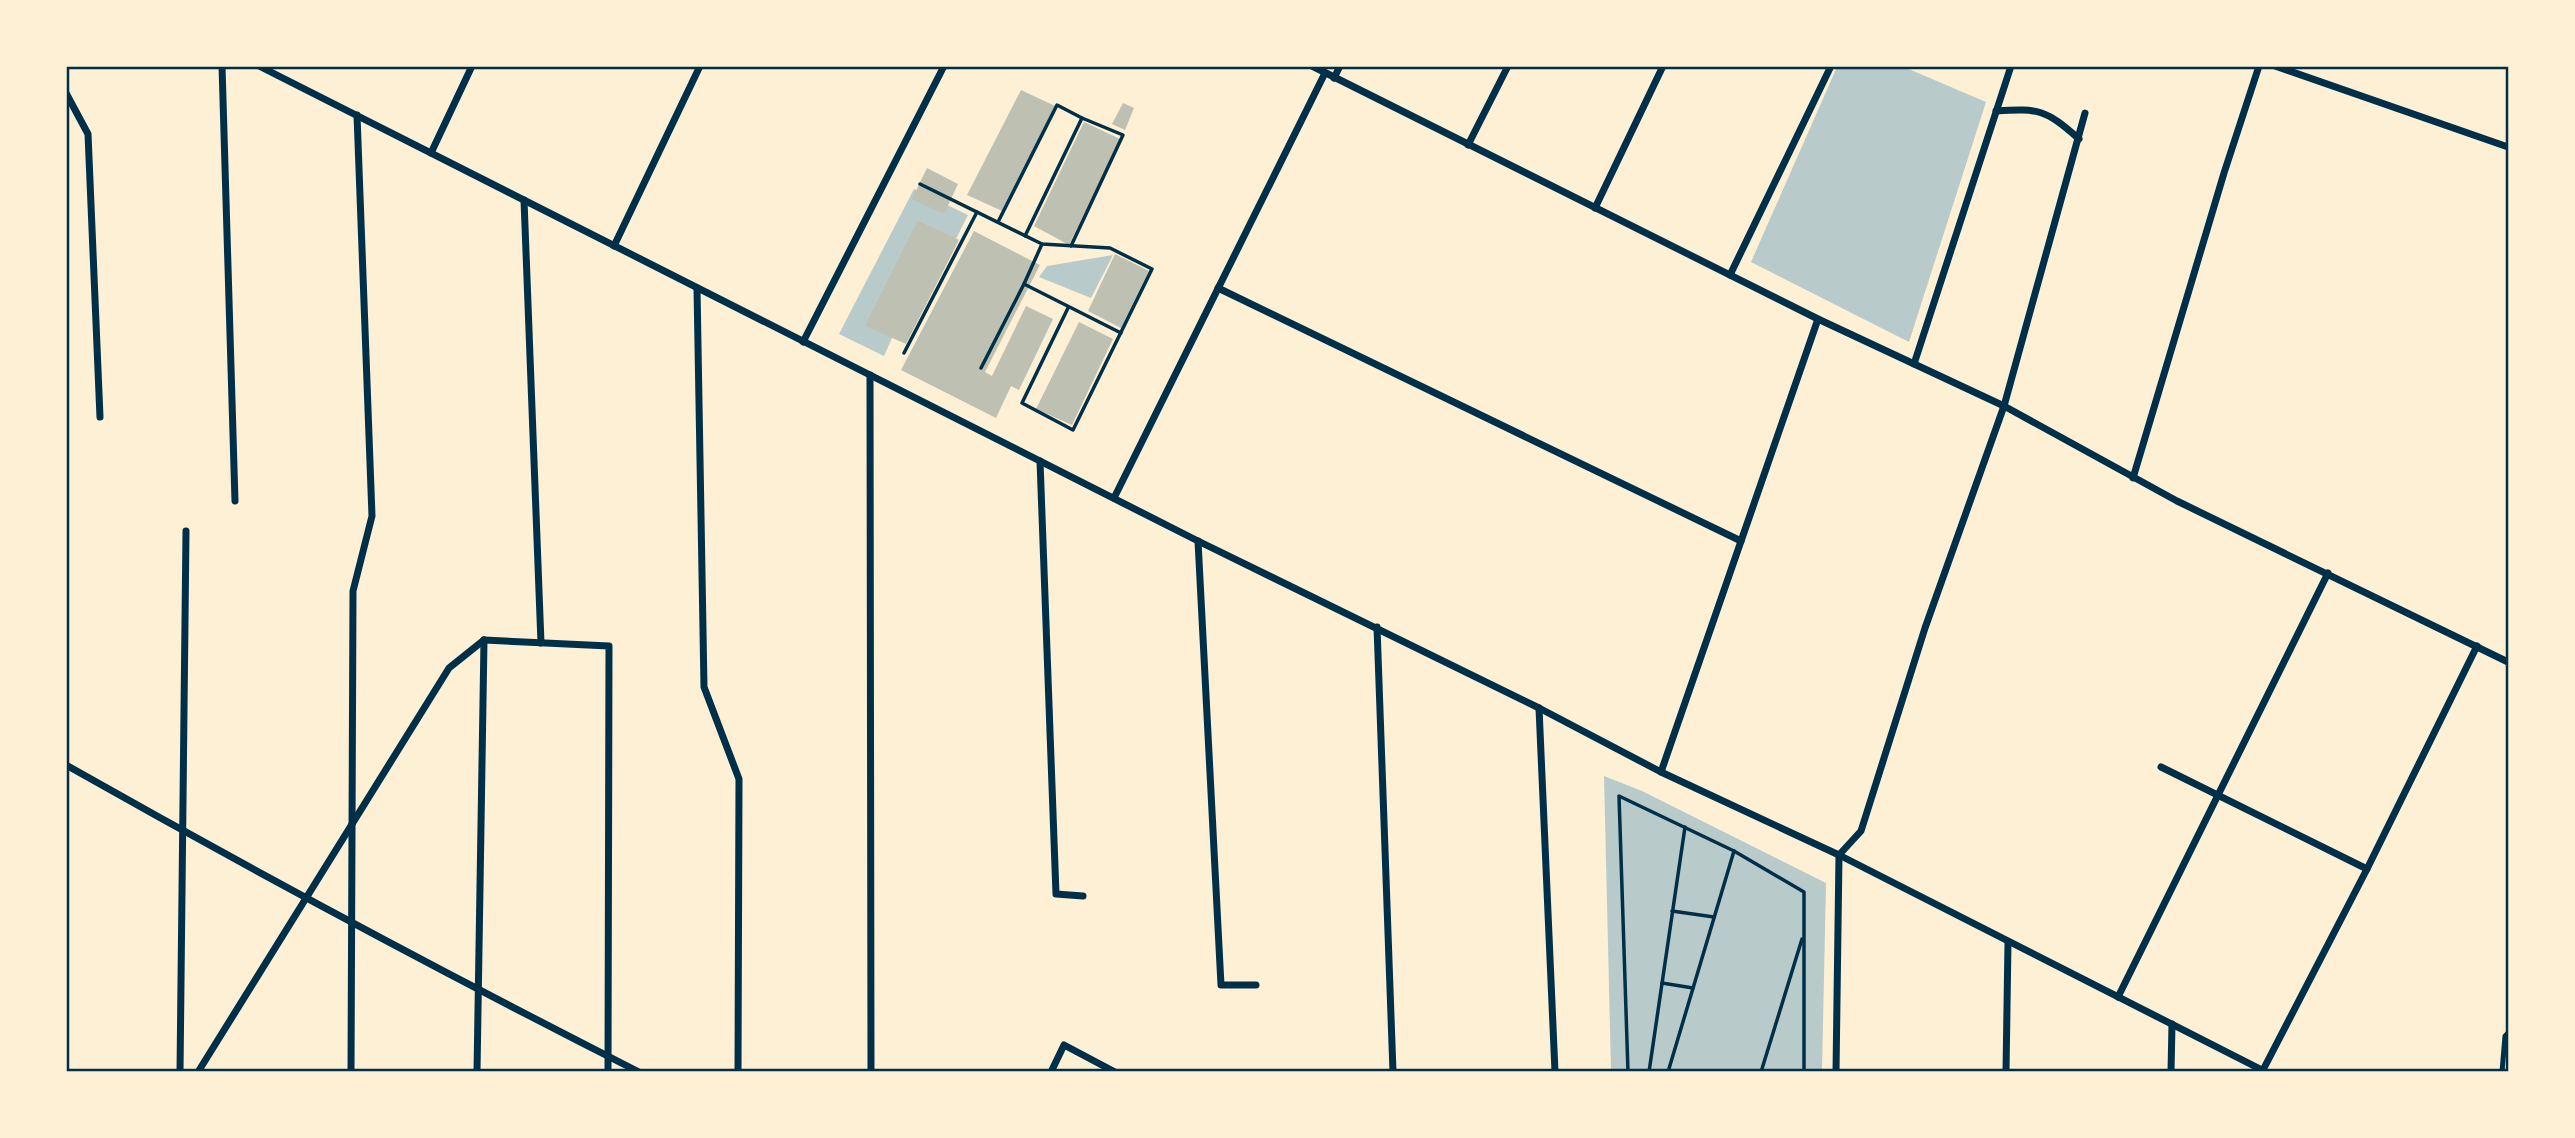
<svg xmlns="http://www.w3.org/2000/svg" width="2575" height="1138" viewBox="0 0 2575 1138" font-family="'Fira Sans',sans-serif">
	<style>
		.green { fill: #b9caca }
		.building { fill: #bec0b2 }
		.lines { fill: none; stroke-linecap: round; stroke-linejoin: round }
		.path { stroke: #003049; stroke-width: 3.5 }
		.service { stroke: #003049; stroke-width: 5 }
		.minor { stroke: #003049; stroke-width: 7 }
		.neatline { fill: none; stroke: #003049; stroke-width: 2.5 }
	</style>
	<rect width="100%" height="100%" fill="#fdf0d5"/>
	<g class="green">
		<polygon points="1837,67 1904,67 1986,102 1909,342 1751,262"/>
		<polygon points="914,189 968,215 956,239 918,220 892,338 884,356 839,334"/>
		<polygon points="1113,255 1091,298 1039,277 1047,266"/>
		<polygon points="1604,776 1642,791 1826,883 1822,1071 1611,1071"/>
	</g>
	<g class="building">
		<polygon points="1021,90 1055,106 1002,211 967,195"/>
		<polygon points="1123,103 1134,108 1125,130 1112,124"/>
		<polygon points="1084,122 1120,139 1069,245 1034,226"/>
		<polygon points="927,168 958,184 944,214 912,199"/>
		<polygon points="918,220 959,240 906,344 865,326"/>
		<polygon points="974,231 1040,265 985,372 992,376 1026,306 1053,319 1019,390 1011,386 996,418 901,370"/>
		<polygon points="1115,254 1149,271 1121,328 1088,311"/>
		<polygon points="1079,322 1113,339 1072,425 1036,409"/>
	</g>
	<g class="lines">
		<g class="path">
			<polyline points="920,184 1042,244 1110,248 1152,269 1073,430 1022,403 1068,308"/>
			<polyline points="998,222 1057,105 1082,118"/>
			<polyline points="1025,236 1082,118 1123,135 1071,246"/>
			<polyline points="1024,284 1042,244"/>
			<polyline points="904,353 977,212"/>
			<polyline points="981,368 1024,284 1121,333"/>
			<polyline points="1672,911 1714,917"/>
			<polyline points="1662,983 1693,988"/>
			<polyline points="1628,1072 1619,796 1734,851 1804,892 1804,1072"/>
			<polyline points="1649,1072 1685,827"/>
			<polyline points="1668,1072 1734,851"/>
			<polyline points="1761,1072 1802,939"/>
		</g>
		<polyline class="service" points="2502,1072 2505,1036 2508,1033"/>
		<g class="minor">
			<polyline points="222,66 235,501"/>
			<polyline points="259,66 1198,541 1539,708 1661,772 1839,855 2266,1072"/>
			<polyline points="1312,66 1818,319 2004,406 2177,501 2508,662"/>
			<polyline points="2275,66 2508,147"/>
			<polyline points="1334,78 1340,66"/>
			<polyline points="66,93 88,134 100,417"/>
			<path d="M1996 111C2040 108 2046 110 2079 139"/>
			<polyline points="1468,145 1508,66"/>
			<polyline points="431,153 472,66"/>
			<polyline points="524,200 541,643"/>
			<polyline points="1595,208 1663,66"/>
			<polyline points="614,246 700,66"/>
			<polyline points="1730,275 1831,66"/>
			<polyline points="697,288 704,687 739,779 738,1072"/>
			<polyline points="1218,288 1741,541"/>
			<polyline points="803,342 944,66"/>
			<polyline points="1914,364 2011,66"/>
			<polyline points="870,375 871,1072"/>
			<polyline points="1040,461 1056,894 1083,896"/>
			<polyline points="2133,478 2224,173 2259,66"/>
			<polyline points="1114,498 1325,73"/>
			<polyline points="1198,541 1221,985 1256,985"/>
			<polyline points="1377,627 1393,1072"/>
			<polyline points="484,640 609,646 608,1072"/>
			<polyline points="1539,708 1555,1072"/>
			<path d="M66 765C255 872 446 974 639 1072"/>
			<polyline points="2161,767 2367,869"/>
			<polyline points="1661,772 1818,319"/>
			<polyline points="1839,855 1861,831 1925,628 2004,406 2085,113"/>
			<polyline points="2118,997 2328,573"/>
			<polyline points="2263,1070 2367,869 2477,646"/>
			<polyline points="180,1072 186,531"/>
			<polyline points="198,1072 449,668 484,640"/>
			<polyline points="351,1072 353,591 372,516 357,115"/>
			<polyline points="477,1072 484,640"/>
			<polyline points="1051,1072 1064,1045 1115,1072"/>
			<polyline points="1836,1072 1839,855"/>
			<polyline points="2006,1072 2008,942"/>
			<polyline points="2171,1072 2172,1024"/>
		</g>
	</g>
	<rect width="2575" height="1138" fill="none" stroke="#fdf0d5" stroke-width="136"/>
	<rect x="68" y="68" width="2439" height="1002" class="neatline"/>
</svg>
